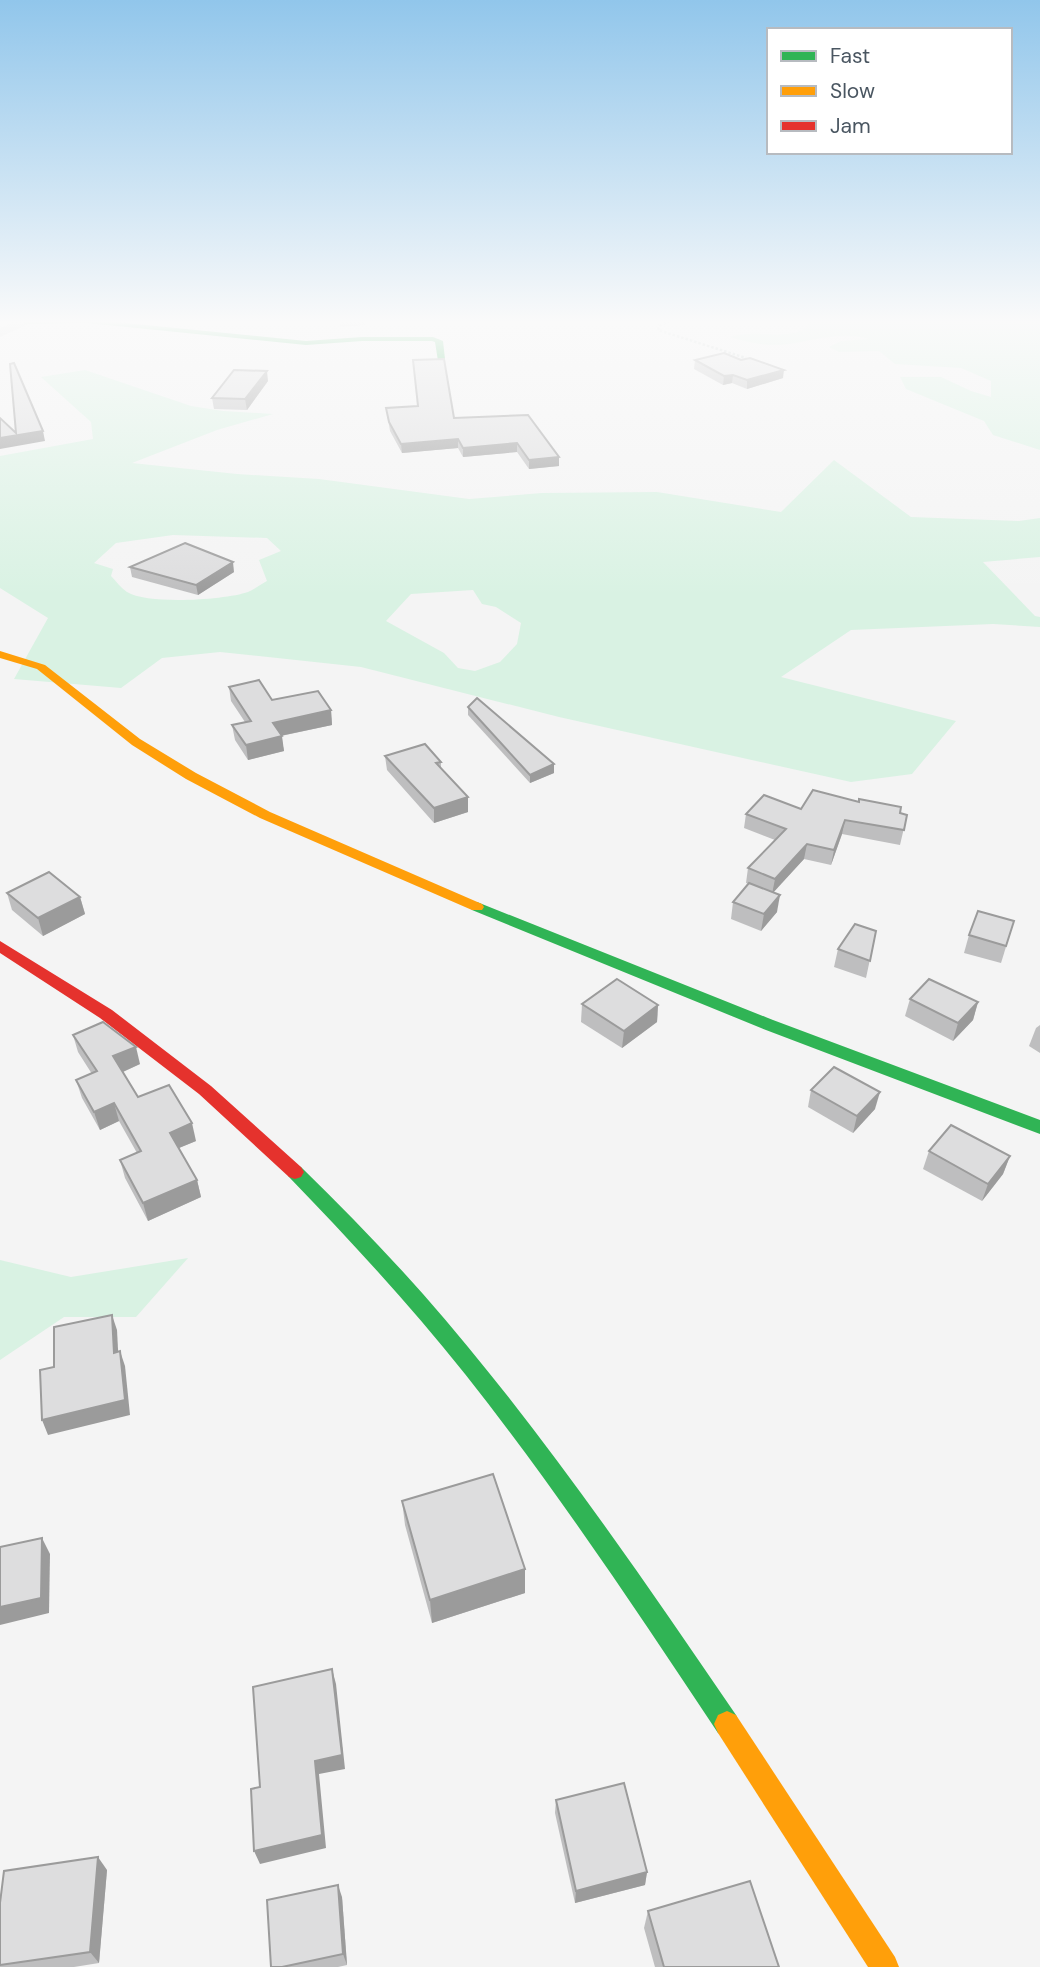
<svg xmlns="http://www.w3.org/2000/svg" width="1040" height="1967" viewBox="0 0 1040 1967" font-family="'DM Sans',sans-serif">
	<style>
		.green { fill: #d9f2e3; fill-rule: evenodd }
		.lines { fill: none; stroke-linecap: round; stroke-linejoin: round }
		.path { stroke: #bcc7c4; stroke-width: 2.5; stroke-dasharray: 2.5 2; stroke-linecap: butt }
		.street { fill: #ced0d2; fill-rule: evenodd }
		.fast { fill: #30b455; fill-rule: evenodd }
		.slow { fill: #ff9f0a; fill-rule: evenodd }
		.jam { fill: #e5322d; fill-rule: evenodd }
		.wall { fill: #bebebf }
		.shaded-wall { fill: #9b9b9b }
		.building { fill: #ddddde; stroke: #9b9b9b; stroke-width: 2 }
	</style>
	<rect width="100%" height="100%" fill="#f4f4f4"/>
	<g class="green">
		<path d="M808 321H1040V450L993 435 984 421 906 389 900 377H941L971 391 991 397V381L961 368 895 364 879 351 839 352 829 347 841 341 869 339C840 331 817 340 789 344 769 347 749 343 730 337 755 328 786 342 808 327Z"/>
		<path d="M85 370 191 406 223 411 273 414 217 430 132 463 237 474 319 479 469 499 542 493 657 492 781 512 834 460 911 517 1019 521 1040 518V557L983 562 1035 616 1040 617V627L993 624 851 630 781 677 956 721 912 774 851 782 559 717 361 667 220 652 162 658 121 688 14 679 48 618 0 588V456L93 439 91 422 41 377ZM173 535 267 538 281 551 259 560 267 581C261 584 255 589 248 592 225 600 148 605 127 592 121 588 116 581 111 576L113 569 94 563 116 543ZM473 590 482 604 496 607 521 623 517 644 500 662 475 671 458 668 444 653 386 621 411 594Z"/>
		<polygon points="188,1258 136,1317 64,1317 0,1360 0,1260 71,1277"/>
	</g>
	<g class="lines">
		<polyline class="path" points="670,321 660,325 658,330 746,358"/>
		<polygon class="street" points="17,321 35,321 0,337 0,328"/>
		<g class="fast">
			<polygon points="22,321 105,321 306,341 362,337 433,337 443,341 445,359 438,361 435,342 432,341 362,341 306,345 87,323 25,324"/>
			<polygon points="477,902 773,1020 1040,1120 1040,1134 761,1028 472,910 470,907"/>
			<path d="M295 1165 301 1167C343 1208 384 1250 423 1294 538 1425 637 1570 736 1715L740 1724 736 1733 727 1737 718 1733C637 1611 556 1489 465 1374 410 1305 350 1240 289 1177L286 1172 289 1167Z"/>
		</g>
		<g class="slow">
			<polygon points="0,651 45,665 140,739 196,773 270,812 482,904 484,907 482,910 472,910 260,818 186,779 132,745 37,669 0,658"/>
			<polygon points="727,1711 736,1715 895,1957 899,1967 868,1967 718,1733 714,1724 718,1715"/>
		</g>
		<polygon class="jam" points="0,941 112,1010 211,1086 301,1167 304,1172 301,1177 295,1179 289,1177 199,1094 100,1018 0,953"/>
	</g>
	<g class="wall">
		<polygon points="339,321 365,321 366,325 340,327"/>
		<polygon points="695,360 741,360 783,378 747,389 732,383 723,385 694,369"/>
		<polygon points="268,381 247,410 214,409 212,398"/>
		<polygon points="386,408 454,418 559,457 559,466 529,469 517,452 463,457 458,448 402,453 390,431"/>
		<polygon points="130,567 234,572 198,595 132,577"/>
		<polygon points="229,687 272,700 331,710 332,725 281,736 284,751 248,760 235,740 232,725 245,722 231,701"/>
		<polygon points="468,707 554,764 554,773 530,783 468,715"/>
		<polygon points="385,756 441,762 441,769 468,797 468,812 434,823 387,770"/>
		<polygon points="801,809 900,813 907,815 900,845 842,834 831,865 804,859 773,892 777,912 761,931 731,919 733,902 749,884 746,883 748,868 775,840 744,828 746,814"/>
		<polygon points="7,893 80,897 85,914 43,936 12,910"/>
		<polygon points="1014,921 1001,963 964,953 969,935"/>
		<polygon points="876,931 866,978 834,967 838,949"/>
		<polygon points="910,999 978,1002 973,1020 953,1041 905,1016"/>
		<polygon points="582,1004 658,1005 657,1022 622,1048 581,1022"/>
		<polygon points="1040,1025 1040,1053 1029,1046 1036,1028"/>
		<polygon points="73,1035 140,1064 123,1072 138,1097 196,1141 179,1148 197,1180 201,1197 148,1221 125,1178 120,1160 137,1153 119,1121 100,1130 82,1098 76,1080 92,1074 78,1052"/>
		<polygon points="811,1090 875,1109 853,1133 808,1107"/>
		<polygon points="929,1151 1010,1156 1003,1174 982,1201 923,1169"/>
		<polygon points="402,1501 525,1593 432,1623 405,1525"/>
		<polygon points="556,1800 647,1872 645,1885 575,1903 555,1813"/>
		<polygon points="107,1870 99,1963 74,1967 0,1967 0,1903"/>
		<polygon points="342,1897 347,1965 338,1967 271,1967"/>
		<polygon points="648,1911 779,1967 655,1967 644,1928"/>
	</g>
	<g class="shaded-wall">
		<polygon points="784,370 783,378 747,389 747,380"/>
		<polygon points="267,371 268,381 247,410 245,399"/>
		<polygon points="733,375 732,383 723,385 724,376"/>
		<polygon points="43,431 45,441 0,449 0,438"/>
		<polygon points="458,439 458,448 402,453 401,444"/>
		<polygon points="517,443 517,452 463,457 463,448"/>
		<polygon points="559,457 559,466 529,469 529,460"/>
		<polygon points="233,562 234,572 198,595 196,585"/>
		<polygon points="331,710 332,725 275,737 273,723"/>
		<polygon points="282,736 284,751 248,760 246,745"/>
		<polygon points="554,764 554,773 530,783 530,775"/>
		<polygon points="468,797 468,812 434,823 434,808"/>
		<polygon points="845,820 842,834 831,865 834,850"/>
		<polygon points="807,844 804,859 772,894 775,879"/>
		<polygon points="780,895 777,912 761,931 764,914"/>
		<polygon points="80,897 85,914 43,936 38,918"/>
		<polygon points="978,1002 973,1020 953,1041 958,1023"/>
		<polygon points="658,1005 657,1022 622,1048 624,1031"/>
		<polygon points="136,1047 140,1064 118,1074 113,1056"/>
		<polygon points="880,1092 875,1109 853,1133 857,1116"/>
		<polygon points="114,1103 119,1121 100,1130 94,1112"/>
		<polygon points="192,1123 196,1141 174,1150 170,1133"/>
		<polygon points="1010,1156 1003,1174 982,1201 988,1184"/>
		<polygon points="197,1180 201,1197 148,1221 143,1203"/>
		<polygon points="112,1315 117,1330 119,1368 114,1353"/>
		<polygon points="120,1351 125,1366 130,1415 48,1435 42,1420"/>
		<polygon points="42,1538 50,1554 49,1613 0,1625 0,1607"/>
		<polygon points="525,1569 525,1593 432,1623 430,1600"/>
		<polygon points="332,1669 336,1684 345,1769 319,1774 326,1848 260,1864 254,1851 315,1761"/>
		<polygon points="98,1857 107,1870 99,1963 90,1952"/>
		<polygon points="647,1872 645,1885 575,1903 576,1891"/>
		<polygon points="338,1885 342,1897 347,1965 343,1954"/>
	</g>
	<g class="building">
		<polygon points="724,353 741,360 750,358 784,370 747,380 733,375 724,376 695,360"/>
		<polygon points="444,359 454,418 528,415 559,457 529,460 517,443 463,448 458,439 401,444 389,422 386,408 418,406 413,360"/>
		<polygon points="14,363 43,431 0,438 0,418 16,433 10,364"/>
		<polygon points="234,370 267,371 245,399 212,398"/>
		<polygon points="185,543 233,562 196,585 130,567"/>
		<polygon points="259,680 272,700 318,691 331,710 273,723 282,736 246,745 232,725 251,721 229,687"/>
		<polygon points="477,698 554,764 530,775 468,707"/>
		<polygon points="425,744 441,762 436,763 468,797 434,808 385,756"/>
		<polygon points="813,790 859,802 859,799 901,807 900,813 907,815 904,830 845,820 834,850 807,844 775,879 748,868 786,829 746,814 764,795 801,809"/>
		<polygon points="49,872 80,897 38,918 7,893"/>
		<polygon points="749,883 780,895 764,914 733,902"/>
		<polygon points="978,911 1014,921 1006,946 969,935"/>
		<polygon points="855,924 876,931 870,961 838,949"/>
		<polygon points="617,979 658,1005 624,1031 582,1004"/>
		<polygon points="929,979 978,1002 958,1023 910,999"/>
		<polygon points="103,1022 136,1047 113,1056 138,1097 169,1085 192,1123 170,1133 197,1180 143,1203 120,1160 141,1151 114,1103 94,1112 76,1080 97,1071 73,1035"/>
		<polygon points="834,1067 880,1092 857,1116 811,1090"/>
		<polygon points="951,1125 1010,1156 988,1184 929,1151"/>
		<polygon points="112,1315 114,1353 120,1351 125,1400 42,1420 40,1370 54,1367 54,1327"/>
		<polygon points="493,1474 525,1569 430,1600 402,1501"/>
		<polygon points="42,1538 41,1598 0,1607 0,1547"/>
		<polygon points="332,1669 342,1755 315,1761 322,1835 254,1851 251,1789 260,1787 253,1687"/>
		<polygon points="624,1783 647,1872 576,1891 556,1800"/>
		<polygon points="98,1857 90,1952 0,1965 0,1903 4,1871"/>
		<polygon points="750,1881 779,1967 664,1967 648,1911"/>
		<polygon points="338,1885 343,1954 282,1967 271,1967 267,1900"/>
	</g>
	<linearGradient id="sky" x2="0" y2="1"><stop stop-color="#91c6eb"/><stop offset="0.54" stop-color="#fafafa"/><stop offset="1" stop-color="#fafafa" stop-opacity="0"/></linearGradient>
	<rect width="1040" height="596" fill="url(#sky)"/>
	<rect x="767" y="28" width="245" height="126" fill="#ffffff" stroke="#b7bbc0" stroke-width="2"/>
	<rect x="781" y="51" width="35" height="10" fill="#30b455" stroke="#b7bbc0" stroke-width="2"/>
	<text x="830" y="63" font-size="21" fill="#4a5661">Fast</text>
	<rect x="781" y="86" width="35" height="10" fill="#ff9f0a" stroke="#b7bbc0" stroke-width="2"/>
	<text x="830" y="98" font-size="21" fill="#4a5661">Slow</text>
	<rect x="781" y="121" width="35" height="10" fill="#e5322d" stroke="#b7bbc0" stroke-width="2"/>
	<text x="830" y="133" font-size="21" fill="#4a5661">Jam</text>
</svg>
